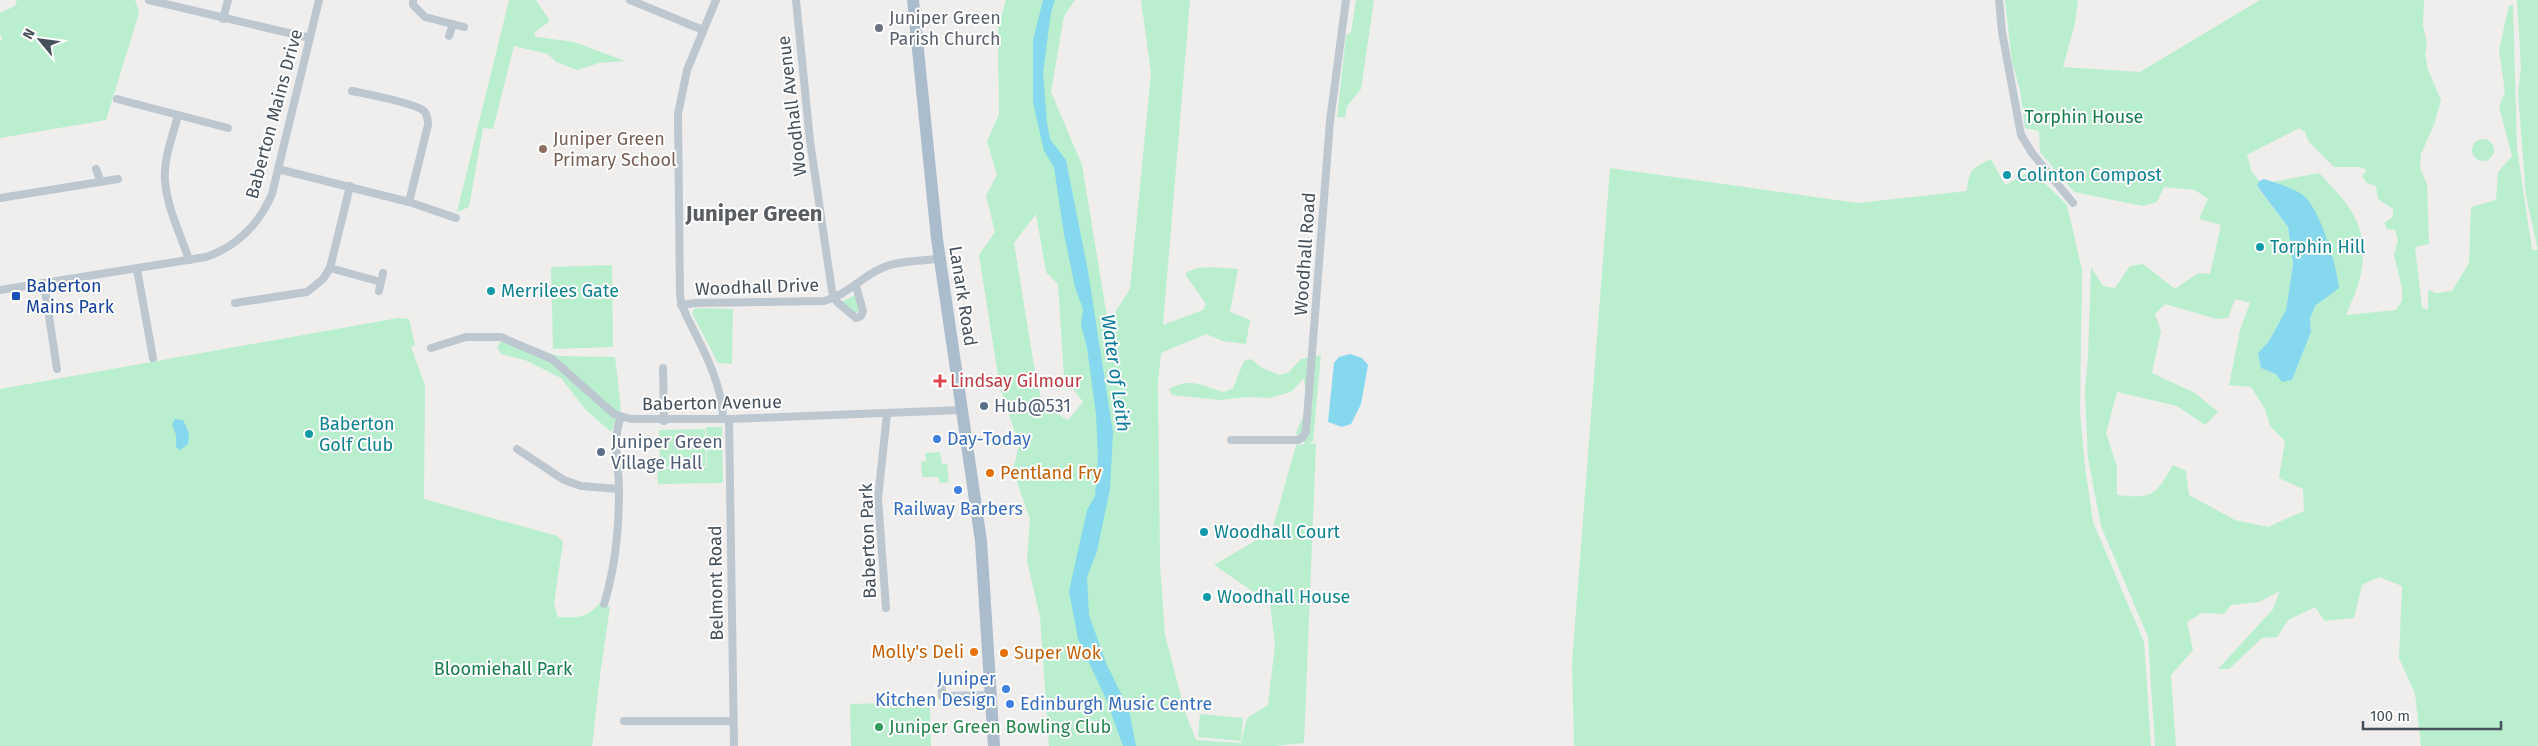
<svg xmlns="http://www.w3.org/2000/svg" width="2538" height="746" viewBox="0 0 2538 746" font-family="'Fira Sans',sans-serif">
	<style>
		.green { fill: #b9efce; fill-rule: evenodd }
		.water { fill: #85d8ed }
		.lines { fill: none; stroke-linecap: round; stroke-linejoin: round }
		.minor { stroke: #bdc7d0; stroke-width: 8 }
		.primary { stroke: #abbccd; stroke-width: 12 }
		.worship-dot { fill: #6b7280; stroke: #fff; stroke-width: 2 }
		.education-dot { fill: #8d6e63; stroke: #fff; stroke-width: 2 }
		.culture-dot { fill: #0f9aa8; stroke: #fff; stroke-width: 2 }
		.transit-dot { fill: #1a4fb4; stroke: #fff; stroke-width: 2 }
		.health-dot { fill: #e0444e; stroke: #fff; stroke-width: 2 }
		.service-dot { fill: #5c6f8a; stroke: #fff; stroke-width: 2 }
		.shop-dot { fill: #3f7fe0; stroke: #fff; stroke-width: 2 }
		.food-dot { fill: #e8710a; stroke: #fff; stroke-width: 2 }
		.leisure-dot { fill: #2e9e5b; stroke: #fff; stroke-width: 2 }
		.labels { text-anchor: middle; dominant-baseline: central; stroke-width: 4; stroke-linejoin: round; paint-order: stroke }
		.worship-label { font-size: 18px; fill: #5b616d; stroke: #fff; text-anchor: start }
		.street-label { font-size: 18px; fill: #45505a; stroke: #fff }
		.park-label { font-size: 18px; fill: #147d49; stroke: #fff }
		.education-label { font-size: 18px; fill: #785e54; stroke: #fff; text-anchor: start }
		.culture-label { font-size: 18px; fill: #0d838f; stroke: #fff; text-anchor: start }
		.transit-label { font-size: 18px; fill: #164399; stroke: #fff; text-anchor: start }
		.health-label { font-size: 18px; fill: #be3a42; stroke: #fff; text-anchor: start }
		.service-label { font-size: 18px; fill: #4e5e75; stroke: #fff; text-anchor: start }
		.shop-label { font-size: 18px; fill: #366cbe; stroke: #fff; text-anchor: start }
		.food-label { font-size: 18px; fill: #c56008; stroke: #fff; text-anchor: start }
		.leisure-label { font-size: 18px; fill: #27864d; stroke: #fff; text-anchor: start }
		.water-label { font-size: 19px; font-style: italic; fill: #0a7c9a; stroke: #fff }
		.district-label { font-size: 22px; font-weight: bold; fill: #595d62; stroke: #fff }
	</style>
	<rect width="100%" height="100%" fill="#f0eded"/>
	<g class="green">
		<polygon points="17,0 135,0 139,13 106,120 0,138 0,40 3,39 0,34 0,13 15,6"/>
		<polygon points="509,0 536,0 550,21 534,33 536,37 574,42 625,61 599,63 577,70 556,62 548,54 514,46 493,129 483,128 469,207 457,212"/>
		<path d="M1006 0H1075L1064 16 1051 92 1082 165 1108 323 1130 289 1151 73 1141 0H1190L1163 325 1203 310 1206 304 1185 274C1198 264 1221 268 1238 269L1230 312 1250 320 1246 344 1223 341 1206 334 1161 353 1158 383 1160 564 1165 635 1185 712 1196 740 1241 743 1247 718 1268 705 1275 645 1270 603 1214 565 1272 531 1296 445 1305 444 1296 433 1307 407 1304 378 1291 392 1270 398 1248 397 1220 400 1172 395 1169 389C1192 377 1201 386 1224 392L1233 388 1244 361 1251 359 1262 368 1279 375 1288 373 1301 359 1321 355 1313 441 1308 444 1316 443 1304 743 1275 746H1049L1040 617 1027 561 1030 519 1013 471 1019 445 1000 388 979 255 995 232 986 196 997 175 987 141 999 114 998 28ZM1036 214 1046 272 1058 284 1064 377 1083 402 1068 420 1043 406 1035 372 1014 243Z"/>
		<polygon points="1356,0 1374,0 1361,89 1347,106 1345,118 1337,117 1346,36 1351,32"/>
		<path d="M2005 0H2078L2075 23 2063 67 2140 72 2260 0H2424L2423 25 2427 44 2425 54 2428 70 2441 100 2435 122 2421 154 2420 168 2427 184 2429 244 2415 247 2422 307 2428 310V290L2436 293 2452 291 2469 263 2471 207 2496 200 2498 172 2512 156 2499 107 2505 92 2499 50 2509 5H2513L2517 148 2532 250H2538L2526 196 2518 93 2521 67 2517 0H2538V746H2421L2415 694 2399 658 2402 586 2379 577 2362 585 2354 618 2325 621 2315 607 2288 620 2277 637 2262 638 2229 669H2218L2273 609 2280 591 2259 602 2231 605 2224 614 2202 613 2187 622 2193 650 2171 675 2176 746H2155L2148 637 2101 526 2088 458 2085 391 2088 357 2091 267 2103 286 2115 288 2130 266 2143 264 2175 289 2198 273 2210 274 2221 225 2199 219 2208 199 2195 190 2164 187 2157 202 2143 206 2074 192 2040 152 2039 131 2025 128 2020 90 2012 62ZM2299 128 2305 132 2309 142 2334 167H2359L2367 170 2362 176 2367 183 2376 186 2378 199 2393 209V217L2384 223 2387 229 2395 230 2398 240 2394 255 2402 288V301L2396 310 2346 315C2350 304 2356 293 2359 282 2372 230 2353 208 2319 173L2272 182C2282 186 2296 189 2304 196 2326 216 2324 269 2327 297L2315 306 2310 319 2311 332 2292 380 2261 368 2258 353 2269 341 2286 310 2293 264 2288 227 2257 187 2259 181 2251 170 2247 155ZM2235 299 2250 303 2240 330 2229 385 2251 387 2265 409 2270 426 2285 441 2279 478 2303 489 2304 511 2268 527 2235 520 2189 495 2186 471 2173 465C2155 496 2153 499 2117 495V467L2106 433 2117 392 2177 406 2205 425 2218 412 2195 393 2152 373 2161 331 2155 314 2165 304 2217 319 2228 318Z"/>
		<circle cx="2483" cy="150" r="11"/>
		<path d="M1991 159 2005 185 2032 170 2067 205 2082 270 2080 413 2085 467 2093 522 2144 642 2151 746H1574L1572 663 1610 168 1858 203 1967 191C1969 169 1971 169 1991 159Z"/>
		<polygon points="612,265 613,347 553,349 551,267"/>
		<polygon points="857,294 859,311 855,313 841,302"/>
		<polygon points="695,308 733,309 732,364 718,363 692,313"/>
		<path d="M398 318 409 319 415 345 411 347 425 385 424 499 557 536 563 542 554 603 558 617C577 618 587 618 600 603L610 607 600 675 592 746H0V389Z"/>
		<polygon points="504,337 558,356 615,357 621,409 611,432 585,409 561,378 525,360 501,354 497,347"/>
		<polygon points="706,427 722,427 723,483 658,484 657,469 707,467"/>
		<polygon points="705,429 706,466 660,467 659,430"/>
		<polygon points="940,452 942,464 947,464 949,482 940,483 938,477 922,477 921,462 926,461 925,453"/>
		<polygon points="930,702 931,746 851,746 850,704"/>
		<polygon points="1200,714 1243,718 1241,741 1198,737"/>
	</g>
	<g class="water">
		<polygon points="1043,0 1055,0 1051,12 1043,73 1047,123 1050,139 1066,160 1088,271 1113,433 1110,489 1097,551 1087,577 1089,615 1106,663 1129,710 1136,746 1123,746 1106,699 1078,639 1069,591 1087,510 1095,496 1098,455 1096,414 1087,348 1081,325 1083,309 1075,287 1064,234 1054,167 1044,151 1033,102 1033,40"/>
		<path d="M2264 179C2276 183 2294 188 2303 195 2320 208 2337 267 2339 288L2315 306 2310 319 2311 332 2292 380 2282 382 2276 374 2261 368 2258 353 2269 341 2286 310 2293 264 2288 227 2257 186 2259 181Z"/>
		<polygon points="1350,354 1362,358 1368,365 1361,404 1351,424 1342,427 1328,422 1334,363 1339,357"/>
		<polygon points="175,419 183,420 189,433 188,444 180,450 176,447 176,435 172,424"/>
	</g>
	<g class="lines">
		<g class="minor">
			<polyline points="149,0 310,38"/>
			<polyline points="413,0 413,5 425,17 464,27"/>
			<polyline points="630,0 703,30"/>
			<path d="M716 0 687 70 678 114 680 296C682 311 690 322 696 335 709 360 723 391 723 419"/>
			<polyline points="796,0 810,141 832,291 837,302 856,318 861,316 863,311 856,286"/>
			<polyline points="1999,0 2002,32 2021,135 2032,153 2073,203"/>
			<polyline points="223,19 228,0"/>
			<polyline points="449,36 453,24"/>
			<path d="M352 91C366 94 416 103 424 111 427 114 428 120 428 125L409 202"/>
			<polyline points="117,99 228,128"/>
			<path d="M178 115C173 136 163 159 165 181 167 208 181 235 189 260"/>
			<polyline points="96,169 101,182"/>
			<polyline points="278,169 409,202 456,218"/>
			<polyline points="0,198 118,179"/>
			<polyline points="330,268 381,282"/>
			<polyline points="137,269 153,358"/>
			<polyline points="44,283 57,369"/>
			<path d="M0 290 206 257C238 246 259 224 272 194L319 0"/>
			<polyline points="379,291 383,273"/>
			<polyline points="235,303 307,292 323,279 330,268 350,186"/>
			<path d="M681 305 696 303 824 301C847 295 861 277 882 268 898 260 922 262 940 258"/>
			<polyline points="431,348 466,337 501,337 552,359 614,414 631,419 729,419 962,410"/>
			<polyline points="663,368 664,421"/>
			<polyline points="729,419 734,746"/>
			<polyline points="1231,440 1298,440 1303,437 1306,431 1330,121 1346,0"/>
			<polyline points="517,449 564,480 581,486 619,489"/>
			<path d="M604 604C615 569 619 527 619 490 619 467 612 438 621 417"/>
			<polyline points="886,608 878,498 887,414"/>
			<polyline points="941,675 942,696 991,695"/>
			<polyline points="624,721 733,721"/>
		</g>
		<polyline class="primary" points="913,0 937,239 981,541 994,746"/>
	</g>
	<circle class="worship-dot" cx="879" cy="28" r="5"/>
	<circle class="education-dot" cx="543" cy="149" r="5"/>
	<g class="culture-dot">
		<circle cx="2007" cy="175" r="5"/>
		<circle cx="2260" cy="247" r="5"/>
		<circle cx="491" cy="291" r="5"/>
		<circle cx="309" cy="434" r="5"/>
		<circle cx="1204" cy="532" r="5"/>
		<circle cx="1207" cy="597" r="5"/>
	</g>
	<rect class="transit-dot" x="11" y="291" width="10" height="10" rx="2.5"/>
	<path class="health-dot" d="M937.5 373.5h5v5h5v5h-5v5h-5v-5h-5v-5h5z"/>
	<g class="service-dot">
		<circle cx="984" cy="406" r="5"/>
		<circle cx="601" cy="452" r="5"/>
	</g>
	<g class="shop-dot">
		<circle cx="937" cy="439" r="5"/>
		<circle cx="958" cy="490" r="5"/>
		<circle cx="1006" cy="689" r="5"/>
		<circle cx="1010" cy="704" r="5"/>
	</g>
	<g class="food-dot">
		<circle cx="990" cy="473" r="5"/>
		<circle cx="974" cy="652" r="5"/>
		<circle cx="1004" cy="653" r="5"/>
	</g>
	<circle class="leisure-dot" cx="879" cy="727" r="5"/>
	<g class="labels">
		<g class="worship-label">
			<text x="889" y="18">Juniper Green<tspan x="889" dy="21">Parish Church</tspan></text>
		</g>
		<g class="street-label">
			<text transform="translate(792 106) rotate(-97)">Woodhall Avenue</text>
			<text transform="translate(274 114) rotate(-75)">Baberton Mains Drive</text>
			<text transform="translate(1305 254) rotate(-86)">Woodhall Road</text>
			<text transform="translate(757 287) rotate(-2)">Woodhall Drive</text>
			<text transform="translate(963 296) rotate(81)">Lanark Road</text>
			<text transform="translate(712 403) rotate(-1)">Baberton Avenue</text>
			<text transform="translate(868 541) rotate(-92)">Baberton Park</text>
			<text transform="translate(716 583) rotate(-91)">Belmont Road</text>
		</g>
		<g class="park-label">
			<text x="2084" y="117">Torphin House</text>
			<text x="503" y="669">Bloomiehall Park</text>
		</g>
		<g class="education-label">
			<text x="553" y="139">Juniper Green<tspan x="553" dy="21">Primary School</tspan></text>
		</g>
		<g class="culture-label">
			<text x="2017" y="175">Colinton Compost</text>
			<text x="2270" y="247">Torphin Hill</text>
			<text x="501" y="291">Merrilees Gate</text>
			<text x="319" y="424">Baberton<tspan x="319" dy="21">Golf Club</tspan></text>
			<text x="1214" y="532">Woodhall Court</text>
			<text x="1217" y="597">Woodhall House</text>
		</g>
		<g class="transit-label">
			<text x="26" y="286">Baberton<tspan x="26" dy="21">Mains Park</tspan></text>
		</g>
		<g class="health-label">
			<text x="950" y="381">Lindsay Gilmour</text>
		</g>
		<g class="service-label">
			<text x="994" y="406">Hub@531</text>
			<text x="611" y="442">Juniper Green<tspan x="611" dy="21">Village Hall</tspan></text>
		</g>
		<g class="shop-label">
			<text x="947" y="439">Day-Today</text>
			<text x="958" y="509" text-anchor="middle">Railway Barbers</text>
			<text x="996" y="679" text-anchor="end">Juniper<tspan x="996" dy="21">Kitchen Design</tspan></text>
			<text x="1020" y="704">Edinburgh Music Centre</text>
		</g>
		<g class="food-label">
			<text x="1000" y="473">Pentland Fry</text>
			<text x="964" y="652" text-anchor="end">Molly's Deli</text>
			<text x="1014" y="653">Super Wok</text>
		</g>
		<g class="leisure-label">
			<text x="889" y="727">Juniper Green Bowling Club</text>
		</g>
		<g class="water-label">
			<text transform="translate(1116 373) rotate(82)">Water of Leith</text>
		</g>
		<g class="district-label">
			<text x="754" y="213">Juniper Green</text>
		</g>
	</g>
	<g transform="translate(40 40) rotate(299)" stroke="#ffffff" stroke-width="4" paint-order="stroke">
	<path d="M0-4L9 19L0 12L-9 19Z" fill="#45505a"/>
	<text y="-8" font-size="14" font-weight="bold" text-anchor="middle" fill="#45505a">N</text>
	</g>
	<path d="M2363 721v8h138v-8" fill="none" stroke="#45505a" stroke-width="2.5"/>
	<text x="2370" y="721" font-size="15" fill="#45505a" stroke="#ffffff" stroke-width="4" paint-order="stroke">100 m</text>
</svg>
